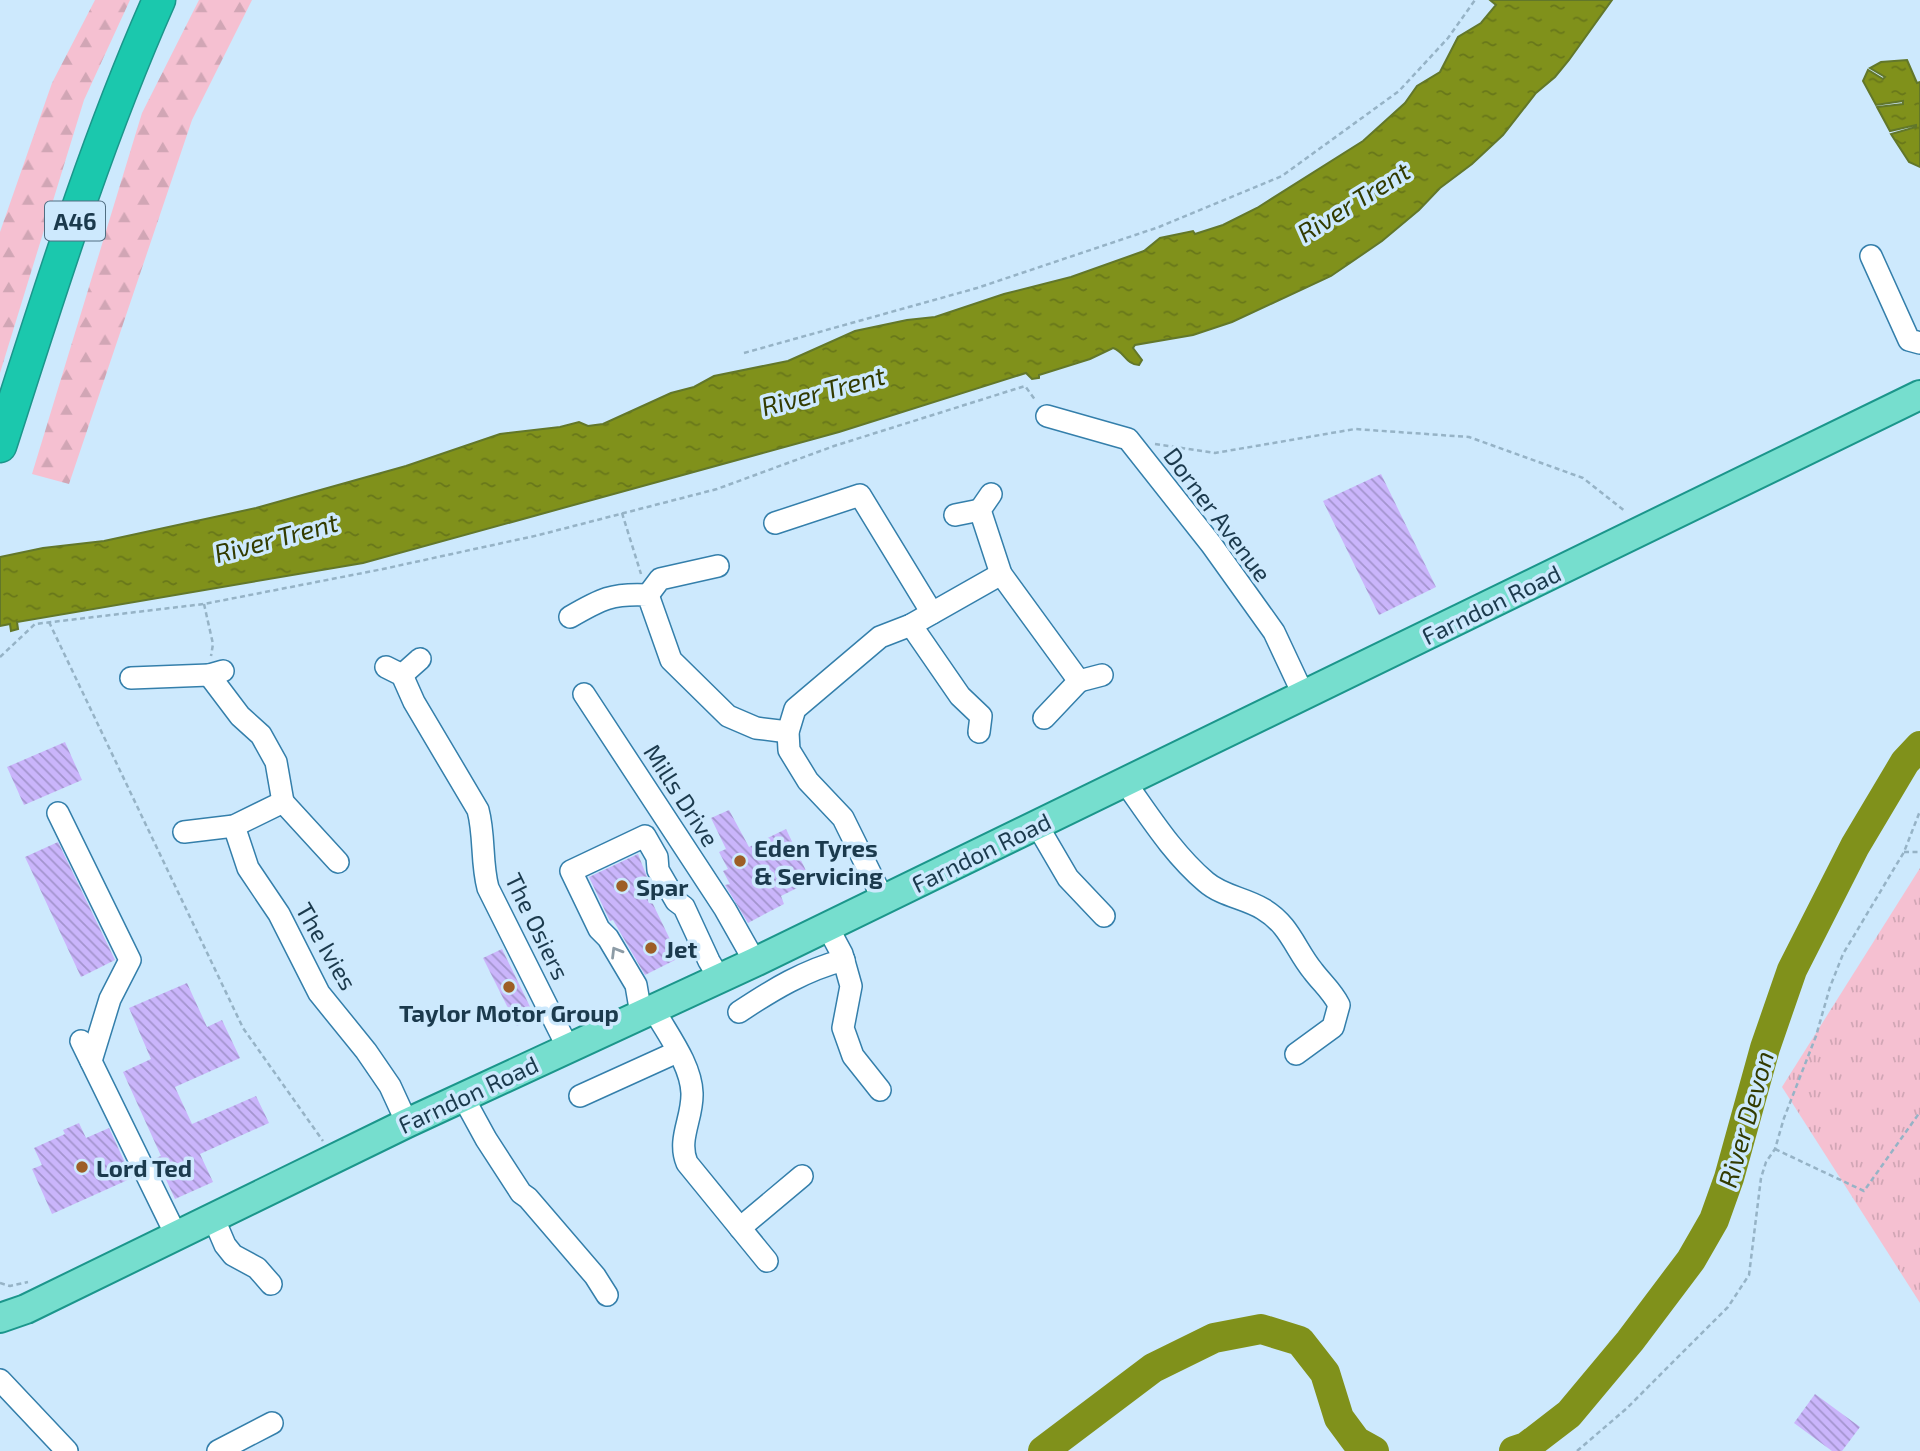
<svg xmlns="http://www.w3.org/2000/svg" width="1920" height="1451" viewBox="0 0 1920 1451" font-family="'Exo 2',sans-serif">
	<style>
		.grass { fill: url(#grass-tufts) }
		.forest { fill: url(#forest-firs) }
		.water { fill: url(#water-ripples); stroke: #62772a; stroke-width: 2 }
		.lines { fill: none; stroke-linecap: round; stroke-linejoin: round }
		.river { stroke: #80911b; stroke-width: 30 }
		.building { fill: url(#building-back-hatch) }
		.minor-casing { stroke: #347fab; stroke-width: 24 }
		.major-casing { stroke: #1b968b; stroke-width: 32 }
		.highway-casing { stroke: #1b968b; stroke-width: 35 }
		.path { stroke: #96b3c6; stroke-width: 2.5; stroke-dasharray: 5 3.5; stroke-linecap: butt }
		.minor { stroke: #fff; stroke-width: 21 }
		.major { stroke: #76dece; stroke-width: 28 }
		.highway { stroke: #1bc8ad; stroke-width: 32 }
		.oneway { stroke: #8d9ca6 }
		.poi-dot { fill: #9d5e26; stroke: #cde9fd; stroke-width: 2.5 }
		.labels { text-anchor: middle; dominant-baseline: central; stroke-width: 7; stroke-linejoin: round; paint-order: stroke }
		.shield { fill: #cde9fd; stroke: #506e82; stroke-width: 2 }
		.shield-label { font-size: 23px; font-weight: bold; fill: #1b3a4d }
		.street-label { font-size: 24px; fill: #1b3a4d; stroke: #cde9fd }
		.poi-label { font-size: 24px; font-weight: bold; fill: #1b3a4d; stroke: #cde9fd; text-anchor: start }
		.water-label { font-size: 26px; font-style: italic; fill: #323b00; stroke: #cde9fd }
	</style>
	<defs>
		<pattern id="grass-tufts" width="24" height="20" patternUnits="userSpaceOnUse" patternTransform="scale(1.75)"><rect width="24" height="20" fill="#f5c0d1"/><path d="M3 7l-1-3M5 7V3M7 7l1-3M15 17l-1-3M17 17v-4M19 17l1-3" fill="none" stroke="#d1a6b5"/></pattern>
		<pattern id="forest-firs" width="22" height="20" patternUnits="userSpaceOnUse" patternTransform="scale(1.75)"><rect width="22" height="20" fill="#f5c0d1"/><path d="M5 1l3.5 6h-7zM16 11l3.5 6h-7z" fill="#d1a6b5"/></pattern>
		<pattern id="water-ripples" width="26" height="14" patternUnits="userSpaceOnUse" patternTransform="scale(1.75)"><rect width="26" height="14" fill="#80911b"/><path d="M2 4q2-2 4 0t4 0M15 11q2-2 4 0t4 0" fill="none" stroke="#68771a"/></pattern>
		<pattern id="building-back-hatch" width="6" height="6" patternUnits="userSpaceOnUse" patternTransform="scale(1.75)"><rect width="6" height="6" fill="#cab5fb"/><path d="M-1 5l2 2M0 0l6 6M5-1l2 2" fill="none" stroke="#a394cd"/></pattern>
	</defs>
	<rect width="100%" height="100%" fill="#cde9fd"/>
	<polygon class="grass" points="1920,868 1920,1303 1782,1087"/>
	<g class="forest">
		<polygon points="95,0 130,0 84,100 0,373 0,232 52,83"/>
		<polygon points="199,0 252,0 192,120 69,484 32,474 142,113"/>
	</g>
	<g class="water">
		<path d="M1490 0H1612L1569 60 1555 77 1536 93 1503 135 1472 164 1440 188 1419 210 1382 241 1331 276 1232 322 1193 335 1135 345 1133 348 1142 360 1139 365C1126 365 1124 351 1113 348L1090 359 1039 375V378L1032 379 1026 373 839 432 363 563 17 622 18 629 11 631 10 624 0 626V557L43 548 104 541 256 508 406 466 500 434 560 427 579 422 588 426 603 424 671 393 694 387 714 376 788 361 855 331 907 320 935 317 1004 294 1071 277 1144 251 1160 238 1193 231 1195 234 1223 225 1257 208 1363 141 1405 103 1417 86 1440 72 1458 37 1481 23 1496 5Z"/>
		<polygon points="1907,60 1917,83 1920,82 1920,167 1909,162 1891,134 1916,127 1916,125 1890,131 1877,107 1903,104 1903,101 1876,105 1863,81 1868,70 1883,79 1885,77 1870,68 1881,62"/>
	</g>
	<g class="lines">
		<g class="river">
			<polyline points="1043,1451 1153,1368 1214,1338 1261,1329 1300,1341 1325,1373 1339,1418 1356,1441 1374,1451"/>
			<polyline points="1514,1451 1526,1447 1569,1414 1630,1341 1691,1260 1714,1220 1729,1178 1765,1048 1792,970 1855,846 1905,762 1920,746"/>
		</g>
	</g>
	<g class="building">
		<polygon points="1381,474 1436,587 1379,615 1323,501"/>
		<polygon points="65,742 82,780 24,805 7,767"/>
		<polygon points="729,810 749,847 786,829 811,881 781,896 784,904 748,923 725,885 730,884 723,871 728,869 719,852 726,849 711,818"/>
		<polygon points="58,842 115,960 81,977 25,857"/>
		<polygon points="638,854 647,877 658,897 651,900 679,958 645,975 613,920 610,921 589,877"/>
		<polygon points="502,949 535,1017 517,1026 483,958"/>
		<polygon points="187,983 207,1027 222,1020 240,1058 175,1087 192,1124 256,1096 269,1123 200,1154 213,1182 175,1199 156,1158 161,1156 123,1072 151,1059 129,1008"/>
		<polygon points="79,1123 86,1138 109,1128 132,1178 52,1214 32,1169 42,1165 34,1148 65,1134 63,1130"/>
		<polygon points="1815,1394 1860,1427 1842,1451 1832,1451 1794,1423"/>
	</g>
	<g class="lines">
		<g class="minor-casing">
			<g id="minor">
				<polyline points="1871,256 1909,340 1920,343"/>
				<polyline points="1047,416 1128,439 1211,544 1274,632 1304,696"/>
				<polyline points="991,494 980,510 1001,574 1079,681 1102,675"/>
				<polyline points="955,515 980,510"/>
				<polyline points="775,523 860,495 932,613"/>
				<polyline points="648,595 660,579 718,566"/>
				<path d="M570 617C601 599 612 593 648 595L671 660 728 716 756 728 788 732"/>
				<polyline points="911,625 960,696 981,716 979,732"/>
				<path d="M386 667 402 675 414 702 478 810C485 836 481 862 488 888L568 1048"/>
				<polyline points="402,675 420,659"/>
				<polyline points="131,678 209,675"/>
				<polyline points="584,694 725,909 755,962"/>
				<polyline points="1044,718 1079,681"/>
				<path d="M1125 782C1150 817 1173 854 1206 882 1222 896 1245 898 1263 909 1290 925 1295 949 1313 971 1322 983 1332 991 1339 1005L1333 1027 1296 1054"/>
				<polyline points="283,802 338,862"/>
				<polyline points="58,813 130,960 110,999 91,1061"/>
				<polyline points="1037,825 1068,878 1104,916"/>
				<polyline points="234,826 248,868 279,914 319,993 366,1051 390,1086 407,1123"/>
				<polyline points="184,832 234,826 283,802 276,762 261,735 240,716 209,675 223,671"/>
				<polyline points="883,899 843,818 808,781 789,750 788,732 795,709 880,637 911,625 1001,574"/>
				<polyline points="827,926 842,954 851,986 843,1028 853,1056 880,1090"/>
				<path d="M653 1008C667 1034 691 1064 692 1093 693 1118 677 1139 687 1163L767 1261"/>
				<path d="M739 1012C772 990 805 970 844 960"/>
				<polyline points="641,1014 636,985 608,938 599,929 571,871 645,836 657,857 658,870 676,901 684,907 709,961 719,978"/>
				<polyline points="81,1041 176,1235"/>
				<polyline points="580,1096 677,1052"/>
				<polyline points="463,1097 486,1139 521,1193 528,1198 595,1276 607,1295"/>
				<polyline points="213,1217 225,1245 233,1255 257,1268 271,1284"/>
				<polyline points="740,1228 802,1176"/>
				<polyline points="0,1380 67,1451"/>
				<polyline points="218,1451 272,1423"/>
			</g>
		</g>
		<g class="major-casing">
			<polyline id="major" points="0,1318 26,1309 407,1123 755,962 1920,395"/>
		</g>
		<g class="highway-casing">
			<path id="highway" d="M0 446C48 297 95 144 159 0"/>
		</g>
		<g class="path">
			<polyline points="744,353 977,288 1159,227 1282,176 1399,91 1448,38 1475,0"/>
			<polyline points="1155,444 1215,453 1355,429 1469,437 1583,478 1626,512"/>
			<polyline points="622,513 641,574"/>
			<polyline points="204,604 213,644 211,656"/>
			<polyline points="49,622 243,1028 323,1141"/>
			<polyline points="0,657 35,624 204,604 383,569 539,535 717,489 834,446 1025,386 1036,401"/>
			<polyline points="1904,852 1920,852"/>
			<polyline points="1775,1149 1864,1191 1920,1112"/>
			<polyline points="0,1283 10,1286 28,1282"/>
			<polyline points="1577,1451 1626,1409 1728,1307 1749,1275 1761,1178 1766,1162 1775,1149 1784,1118 1816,1036 1830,987 1843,954 1904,852 1920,811"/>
		</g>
		<use href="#minor" class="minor"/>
		<use href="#major" class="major"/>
		<use href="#highway" class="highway"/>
	</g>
	<defs><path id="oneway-chevron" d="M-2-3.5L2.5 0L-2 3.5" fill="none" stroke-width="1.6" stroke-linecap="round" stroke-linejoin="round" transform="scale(1.75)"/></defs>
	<use class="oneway" href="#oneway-chevron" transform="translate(616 952) rotate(-121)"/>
	<g class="poi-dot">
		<circle cx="740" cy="861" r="7"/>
		<circle cx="622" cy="886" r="7"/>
		<circle cx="651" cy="948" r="7"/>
		<circle cx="509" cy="987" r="7"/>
		<circle cx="82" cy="1167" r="7"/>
	</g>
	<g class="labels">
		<rect class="shield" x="45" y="201.5" width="60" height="39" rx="5"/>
		<g class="shield-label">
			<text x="75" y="221">A46</text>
		</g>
		<g class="street-label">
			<text transform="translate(1218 514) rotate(53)">Dorner Avenue</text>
			<text transform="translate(1491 604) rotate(-26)">Farndon Road</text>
			<text transform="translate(682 795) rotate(57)">Mills Drive</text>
			<text transform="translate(981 852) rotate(-26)">Farndon Road</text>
			<text transform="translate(538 926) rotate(64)">The Osiers</text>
			<text transform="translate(327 946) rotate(60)">The Ivies</text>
			<text transform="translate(468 1094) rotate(-25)">Farndon Road</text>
		</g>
		<g class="poi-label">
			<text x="754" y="847">Eden Tyres<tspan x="754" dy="28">&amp; Servicing</tspan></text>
			<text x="636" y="886">Spar</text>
			<text x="665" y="948">Jet</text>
			<text x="509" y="1012" text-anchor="middle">Taylor Motor Group</text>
			<text x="96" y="1167">Lord Ted</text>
		</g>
		<g class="water-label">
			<text transform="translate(1353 201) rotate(-32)">River Trent</text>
			<text transform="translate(823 390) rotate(-15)">River Trent</text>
			<text transform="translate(276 537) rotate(-15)">River Trent</text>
			<text transform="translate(1745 1119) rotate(-74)">River Devon</text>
		</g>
	</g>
</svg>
